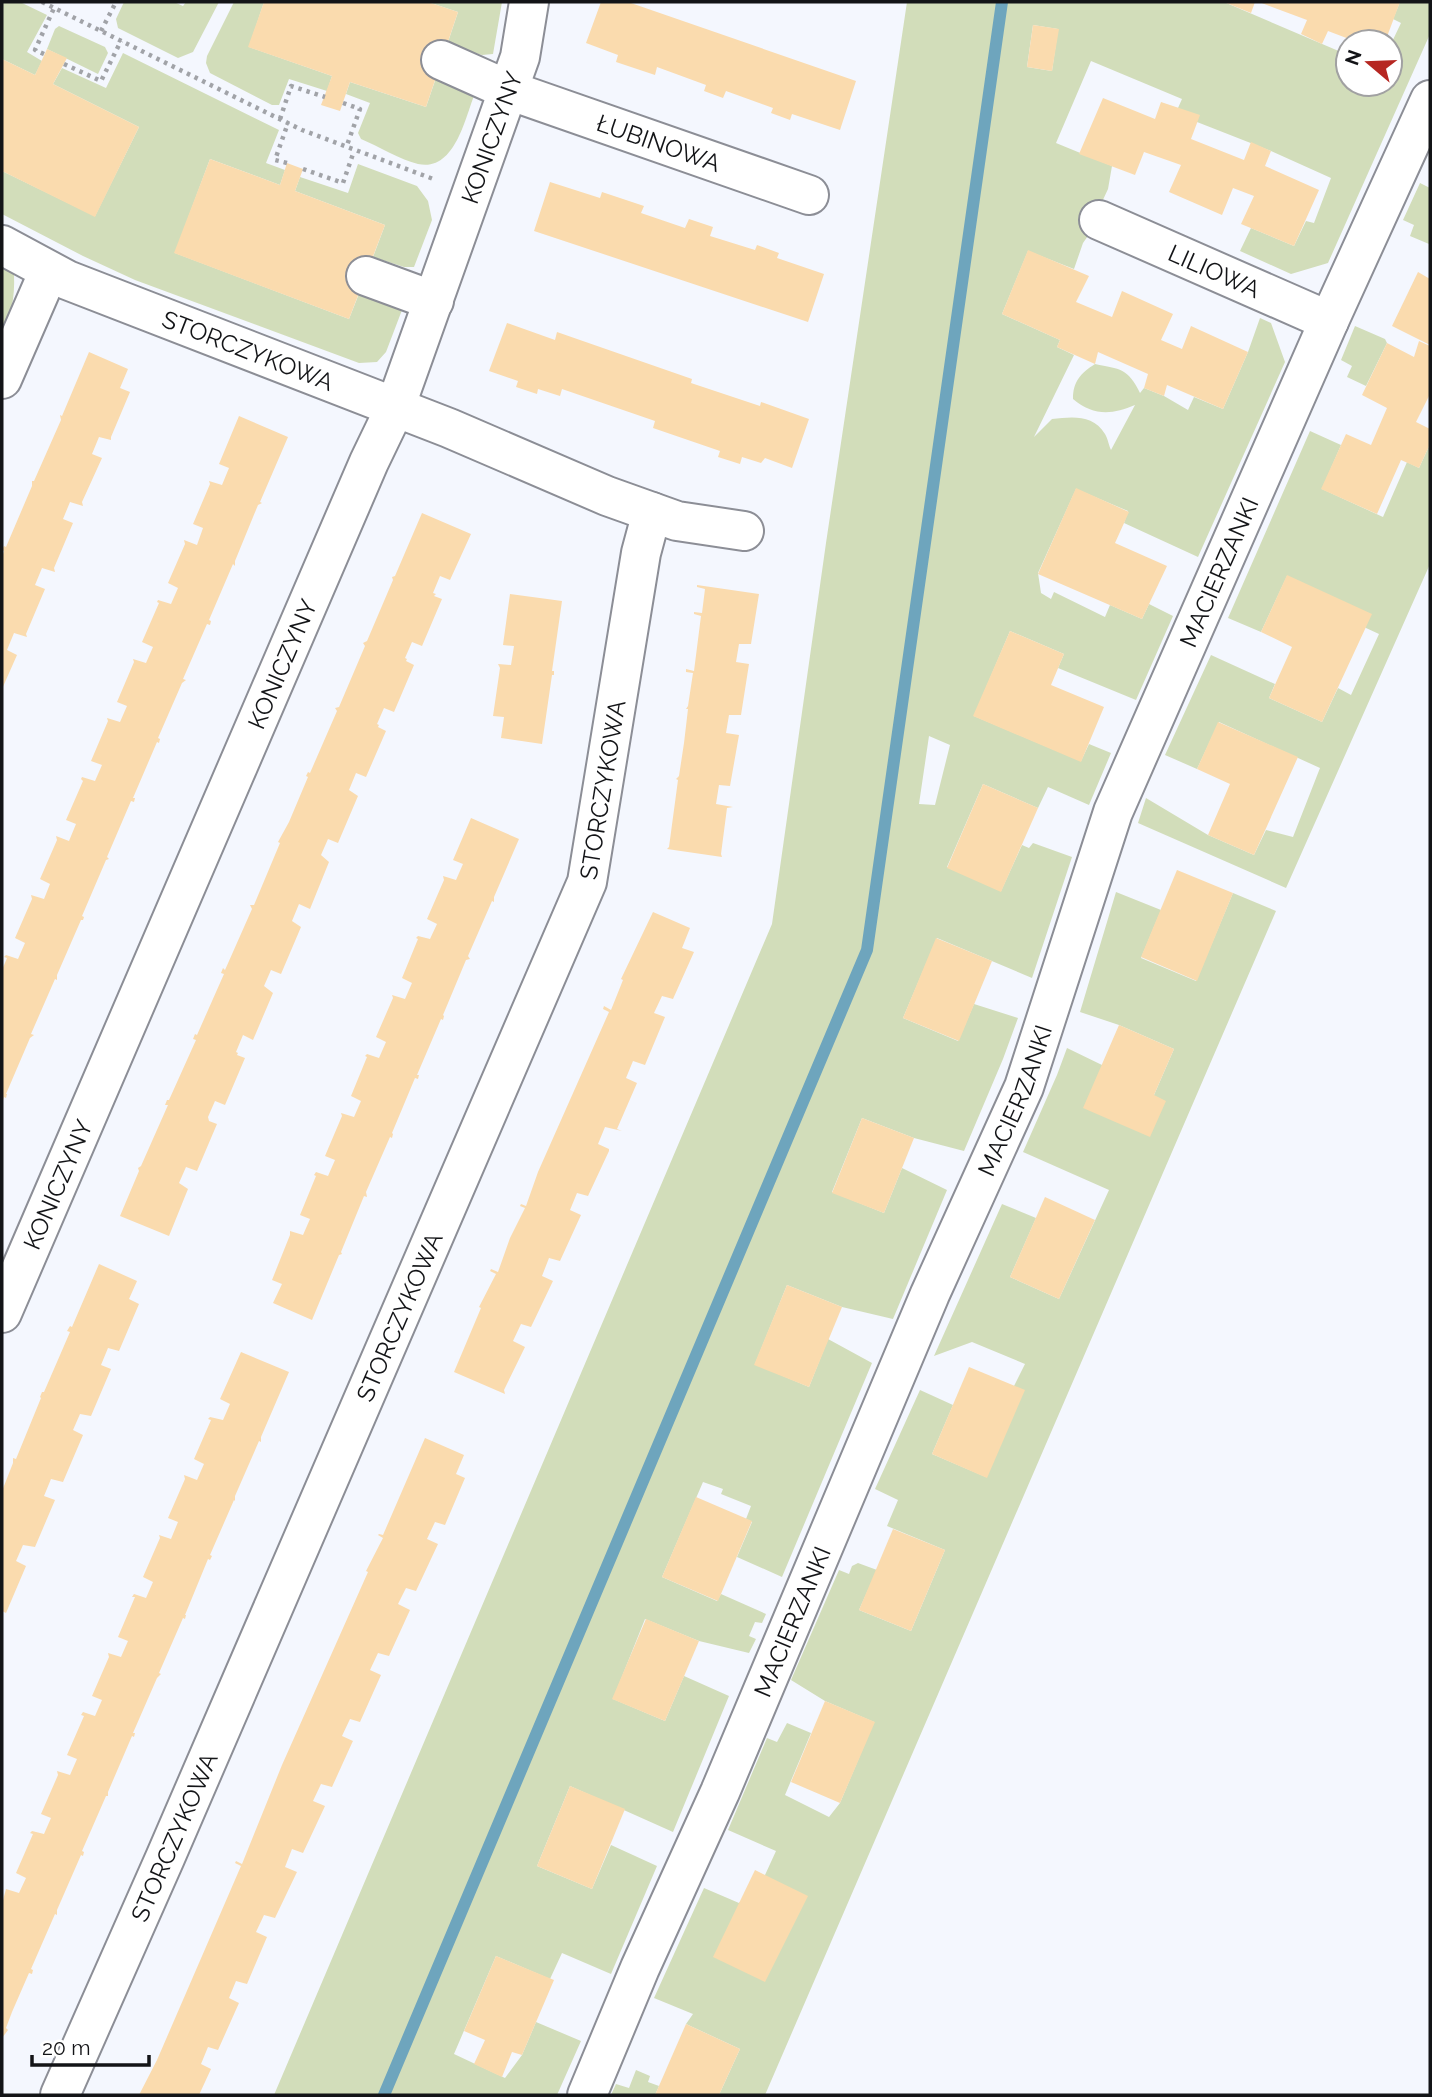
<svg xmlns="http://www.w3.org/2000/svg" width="1432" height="2097" viewBox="0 0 1432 2097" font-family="Raleway,sans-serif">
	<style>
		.green { fill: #d2ddba; fill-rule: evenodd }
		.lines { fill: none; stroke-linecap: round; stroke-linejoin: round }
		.stream { stroke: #6ea5bd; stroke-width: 12 }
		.building { fill: #fadbae }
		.minor-casing { stroke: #8c8e96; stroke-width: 42 }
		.path { stroke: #a1a3a8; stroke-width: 4.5; stroke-dasharray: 3.5 5; stroke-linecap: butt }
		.minor { stroke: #fff; stroke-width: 38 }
		.labels { text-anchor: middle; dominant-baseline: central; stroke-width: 6; stroke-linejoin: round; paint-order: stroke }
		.street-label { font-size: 24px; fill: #131417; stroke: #fff }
	</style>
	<rect width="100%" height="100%" fill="#f4f7fe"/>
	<g class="green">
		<polygon points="2,2 20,2 47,15 27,52 42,61 35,75 2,59"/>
		<polygon points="124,2 174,2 183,6 186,2 219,2 193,52 178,58 118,28 116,19"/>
		<polygon points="234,2 264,2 249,47 332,76 327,91 289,79 279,105 272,105 210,73 206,63 207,56"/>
		<polygon points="428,2 502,2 493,54 482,55 447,45 458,12"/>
		<path d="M907 2H1224L1348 55V84H1390V46L1401 23 1393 19 1400 2H1430V34L1328 263 1291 274 1240 251 1251 228 1294 246 1306 221 1314 223 1331 178 1271 151 1197 122 1178 108 1182 99 1091 61 1056 143 1112 166 1108 189 1095 217 1099 220 1083 243 1074 269 1028 251 1002 314 1060 340 1057 347 1074 355 1034 437 1052 419C1072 417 1093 414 1105 434 1108 439 1109 446 1111 450L1135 405C1112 415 1093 416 1073 399 1073 381 1081 373 1095 364 1120 369 1128 368 1140 393L1144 388 1164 396 1188 410 1194 397 1223 409 1248 352 1260 318 1271 323 1285 362 1198 557 1124 523 1128 511 1076 489 1038 573 1041 593 1051 599 1054 592 1105 617 1110 605 1142 619 1149 604 1173 616 1136 700 1058 668 1064 654 1010 631 974 716 1081 761 1089 744 1111 753 1089 805 1048 787 1038 808 983 784 947 867 1001 891 1022 845 1029 848 1033 843 1072 857 1032 978 937 938 903 1018 958 1041 974 1004 1018 1018 1003 1059 964 1151 914 1138 862 1118 832 1192 884 1213 902 1168 947 1190 893 1319 842 1307 787 1285 755 1364 809 1387 828 1339 872 1363 782 1577 737 1557 752 1522 746 1519 751 1506 721 1494 723 1489 703 1482 662 1577 717 1601 721 1594 766 1614 762 1623 755 1622 749 1636 756 1639 749 1653 699 1641 645 1619 613 1699 665 1721 684 1676 729 1696 673 1832 570 1786 537 1866 592 1889 611 1845 657 1866 611 1974 562 1953 550 1979 496 1956 454 2054 505 2078 522 2055 536 2022 581 2041 557 2095H274L772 924 826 543ZM1033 25 1058 29 1052 71 1027 67ZM929 736 950 745 935 805 919 804Z"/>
		<polygon points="59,26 105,47 108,53 98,74 47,49 55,29"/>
		<polygon points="123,53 279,130 266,163 285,170 280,185 210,159 175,253 349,319 362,286 398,302 402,310 386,352 377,362 359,363 135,280 83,256 2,214 2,171 95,216 139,127 53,84 62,68 106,88"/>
		<path d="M437 75 475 93C465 118 455 172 418 164 401 160 378 146 361 139L358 133 370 103 346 94 350 82 426 107Z"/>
		<polygon points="358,164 417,186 428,201 432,220 414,267 404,267 373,257 385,225 295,191 300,177 348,193"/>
		<polygon points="1420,183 1430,188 1429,244 1410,236 1414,225 1403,220"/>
		<path d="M2 262 14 275C15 298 11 315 2 337Z"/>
		<polygon points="1355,326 1385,339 1387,343 1366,386 1347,377 1352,366 1341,360"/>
		<polygon points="1310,431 1341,445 1322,489 1383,517 1407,462 1419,468 1430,444 1430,564 1286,888 1138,823 1146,798 1208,835 1254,855 1266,830 1293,837 1320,768 1219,722 1197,769 1165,755 1211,655 1275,684 1269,698 1322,722 1338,688 1351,695 1379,634 1366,628 1287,576 1261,632 1228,618"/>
		<polygon points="1116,892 1161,910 1141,958 1196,981 1233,893 1276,911 765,2095 719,2095 740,2049 686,2024 693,2014 654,1998 704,1888 739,1903 765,1875 776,1851 728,1830 767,1738 777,1742 787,1723 811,1733 785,1795 829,1817 840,1803 874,1722 825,1701 791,1680 839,1570 849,1574 852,1566 858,1563 877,1570 859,1610 911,1631 945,1550 887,1526 898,1500 875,1489 920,1390 953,1405 932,1454 986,1477 1014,1386 1025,1364 972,1342 934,1356 1002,1204 1036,1218 1010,1277 1059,1299 1109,1190 1023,1152 1057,1075 1067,1048 1102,1065 1154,1095 1174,1049 1119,1025 1080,1012"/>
		<polygon points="636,2070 650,2076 648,2082 659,2086 655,2095 611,2095 616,2084 629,2088"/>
	</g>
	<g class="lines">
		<polyline class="stream" points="384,2095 867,950 1002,2"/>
	</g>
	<g class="building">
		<polygon points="264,2 428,2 458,12 426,107 350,82 340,111 321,105 332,76 248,47"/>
		<polygon points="601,2 628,2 856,81 840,130 792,114 790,120 771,113 773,108 726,91 723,98 704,91 706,85 657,67 655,75 616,62 618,55 586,43"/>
		<polygon points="1224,2 1255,2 1251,13"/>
		<polygon points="1259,2 1400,2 1385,42 1357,42 1328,31 1322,44 1301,34 1307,20"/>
		<polygon points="1033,25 1059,29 1052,71 1027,67"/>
		<polygon points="47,49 67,58 53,84 139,127 95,217 2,171 2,59 35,75"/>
		<polygon points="1103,98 1155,119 1161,102 1200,115 1191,139 1244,160 1251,142 1271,151 1265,166 1319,190 1294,246 1241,224 1254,196 1233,188 1222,215 1169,192 1181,165 1144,152 1135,175 1079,154"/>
		<polygon points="210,159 280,185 287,163 303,169 295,191 385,225 349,319 174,253"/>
		<polygon points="550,182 600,198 602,192 644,206 641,213 685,228 689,219 713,227 710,236 755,250 757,245 779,253 777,258 824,274 808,322 534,231"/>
		<polygon points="1028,250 1089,276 1076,302 1112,317 1122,291 1173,314 1161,340 1182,349 1191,326 1248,352 1223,409 1167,385 1164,396 1144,388 1148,374 1098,352 1095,364 1057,347 1060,340 1002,314"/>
		<polygon points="1418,272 1430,279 1430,345 1392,326"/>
		<polygon points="507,323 555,340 557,332 692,379 691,383 760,406 761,402 809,419 792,468 765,458 761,463 742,457 740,464 718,457 720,451 653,428 655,421 562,389 560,396 538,389 537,394 516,387 518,381 489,371"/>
		<polygon points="1419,341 1430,346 1430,394 1416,422 1430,429 1430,444 1419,468 1401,460 1377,514 1321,489 1346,434 1371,445 1387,408 1362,395 1387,343 1414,357"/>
		<polygon points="89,352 128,369 120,388 130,392 111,437 111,440 99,437 92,454 102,458 82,502 83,506 70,502 63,519 73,523 54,568 55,572 42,568 35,585 45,589 26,634 27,637 14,633 7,650 17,655 2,689 2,557 4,551 2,550 4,546 6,547 32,486 32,481 34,481 61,420 60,415 62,416"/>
		<polygon points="239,416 288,437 260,502 262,503 258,505 235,561 235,566 233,564 209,620 211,621 210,625 207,624 183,679 186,680 182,683 158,738 160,739 159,743 157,742 133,798 135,798 134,802 131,801 107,857 109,859 106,860 82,916 84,917 83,920 81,920 57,975 57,980 55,979 31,1034 34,1035 30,1038 6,1094 7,1094 6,1098 4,1097 2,1103 2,970 7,958 4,957 6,955 18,959 25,943 15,938 32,899 31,895 44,899 50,884 40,879 57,840 56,836 69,841 76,824 66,820 83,781 81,779 82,777 95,781 102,765 91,761 108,721 107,718 120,722 127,706 117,702 134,662 133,659 146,663 153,647 142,642 159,603 157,602 158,600 171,604 178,588 168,583 185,544 184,540 197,545 203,528 193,524 210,484 209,481 222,485 229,468 219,464"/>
		<polygon points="1076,488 1129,512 1115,543 1167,566 1142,619 1038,574"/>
		<polygon points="422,513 471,534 450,580 440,576 433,593 436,594 434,596 442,599 422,646 412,642 405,658 407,659 406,661 414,665 394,712 384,708 377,724 379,725 378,727 386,731 366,777 356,773 349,790 358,796 338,843 328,839 321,855 329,862 310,909 299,904 292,921 301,927 281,974 271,970 264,986 273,993 253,1040 243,1035 236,1052 238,1053 237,1055 245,1058 225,1105 215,1101 208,1117 209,1121 217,1124 197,1171 186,1167 179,1183 188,1189 169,1236 120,1216 139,1171 138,1168 141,1166 168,1105 165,1105 167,1100 169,1100 196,1040 193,1039 195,1034 197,1035 224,974 221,973 223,968 225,970 252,909 250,905 254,905 280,843 278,842 289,822 308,777 306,776 308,772 310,773 337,711 335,708 339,707 365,646 363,643 367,641 393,580 392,577 395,576"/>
		<polygon points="1287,575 1372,614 1322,722 1269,698 1292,647 1261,632"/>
		<polygon points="697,585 759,594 751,644 739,644 736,662 749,664 741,715 729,715 726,733 739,735 730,786 719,785 716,804 733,807 727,808 721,854 722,857 667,849 669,847 678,780 676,779 679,776 684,743 688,709 686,709 688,706 693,673 686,672 686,669 694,671 701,616 694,614 694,612 702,613 705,589 697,587"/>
		<polygon points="510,594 562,601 552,671 554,671 554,675 552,675 542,744 501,738 504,717 493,716 500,668 498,664 511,665 514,646 503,645"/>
		<polygon points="1010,631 1064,654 1051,685 1104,707 1081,762 973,716"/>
		<polygon points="1218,722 1298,757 1254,855 1208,835 1230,784 1197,769"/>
		<polygon points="983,784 1038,808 1001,892 947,868"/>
		<polygon points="471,818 519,839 494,897 494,902 492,901 468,956 470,959 466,960 443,1015 444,1016 443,1020 441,1019 417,1075 419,1075 418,1079 415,1078 392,1133 393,1134 392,1138 390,1137 366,1192 367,1197 364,1196 341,1252 342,1254 339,1255 312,1320 273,1303 282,1284 272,1280 290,1235 290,1231 303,1235 310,1219 300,1215 316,1176 314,1175 316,1172 328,1176 335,1160 325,1156 342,1116 341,1113 354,1117 361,1101 351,1096 367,1057 365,1056 367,1054 379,1058 386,1042 376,1037 393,998 392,995 405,999 412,983 402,978 418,939 416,938 418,936 430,939 437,924 427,919 444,880 443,876 456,880 463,864 453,860"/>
		<polygon points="1177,870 1233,893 1197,981 1141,957"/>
		<polygon points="653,912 690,928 682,948 694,952 673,999 662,996 654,1013 665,1017 645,1065 633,1061 626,1078 637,1083 617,1129 622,1131 605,1127 598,1144 609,1149 609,1151 588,1196 577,1193 570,1210 581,1215 560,1261 549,1258 542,1276 553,1281 552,1283 531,1327 521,1324 513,1341 525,1347 504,1390 505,1394 454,1372 481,1308 479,1307 496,1274 490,1271 491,1269 498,1272 510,1238 525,1208 520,1206 521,1204 526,1206 538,1172 609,1012 603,1009 604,1006 611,1010 623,980 621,979"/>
		<polygon points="936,938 992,961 959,1041 903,1018"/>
		<polygon points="1119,1025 1174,1049 1154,1095 1166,1101 1150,1137 1083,1108"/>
		<polygon points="862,1118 914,1138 884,1213 832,1193"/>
		<polygon points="1045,1197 1095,1220 1059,1299 1010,1277"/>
		<polygon points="99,1264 137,1281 129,1299 139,1304 119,1351 108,1348 101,1365 111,1369 91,1416 80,1414 73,1430 83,1435 63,1482 51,1479 44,1496 55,1500 35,1547 23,1545 16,1561 26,1566 6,1613 2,1611 2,1491 13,1463 13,1458 16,1459 41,1398 40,1397 42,1392 44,1392 70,1332 67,1331 70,1326 72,1327"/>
		<polygon points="787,1285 842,1307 809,1387 754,1365"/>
		<polygon points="241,1352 289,1372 261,1437 261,1442 259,1441 235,1496 235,1501 234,1500 210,1555 212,1556 210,1560 208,1559 185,1615 186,1615 185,1619 183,1618 159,1673 161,1674 157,1678 133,1733 135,1733 134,1737 132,1736 108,1792 108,1796 106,1796 82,1851 84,1852 83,1856 81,1855 64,1894 57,1910 57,1915 55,1914 31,1969 33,1970 32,1974 29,1973 12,2012 6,2028 8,2030 2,2038 2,1904 6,1889 19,1893 26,1878 16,1873 33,1834 30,1833 32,1831 44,1834 51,1818 41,1814 58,1775 57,1771 70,1775 77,1759 67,1755 84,1716 81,1715 83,1712 95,1716 102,1700 92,1696 109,1657 108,1653 121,1657 128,1641 118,1637 135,1597 132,1597 134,1594 146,1598 153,1582 143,1577 160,1538 159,1535 171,1539 178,1522 168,1518 185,1479 184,1475 197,1480 204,1464 194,1459 211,1420 208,1419 210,1417 223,1420 230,1404 220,1399"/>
		<polygon points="969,1367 1025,1390 987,1478 932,1454"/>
		<polygon points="425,1438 464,1455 456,1474 465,1478 445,1525 435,1522 427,1539 438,1544 416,1591 406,1588 398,1604 410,1610 389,1656 378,1653 370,1670 381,1675 360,1722 350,1719 342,1736 353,1741 352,1743 332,1787 321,1784 313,1801 325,1806 303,1853 292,1849 285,1867 297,1872 296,1874 275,1918 264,1915 256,1932 267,1937 247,1984 236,1981 229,1998 239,2003 218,2050 208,2047 201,2064 211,2069 199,2095 139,2095 157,2060 241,1866 235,1863 236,1861 242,1864 282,1765 368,1572 366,1571 383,1538 378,1535 379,1534 383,1535"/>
		<polygon points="696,1497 752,1521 718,1601 662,1577"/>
		<polygon points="893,1529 945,1550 911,1631 859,1610"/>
		<polygon points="646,1619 699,1641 665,1721 612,1699"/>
		<polygon points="825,1701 875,1722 840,1803 791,1782"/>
		<polygon points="570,1786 625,1809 592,1889 537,1866"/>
		<polygon points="755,1870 808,1896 765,1982 713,1957"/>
		<polygon points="496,1956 554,1980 522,2055 512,2052 502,2077 474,2064 485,2040 464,2031"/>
		<polygon points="686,2024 740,2049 719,2095 655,2095"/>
	</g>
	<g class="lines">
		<g class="minor-casing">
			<g id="minor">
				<path id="s1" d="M441 60 508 90 809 195"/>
				<path id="s2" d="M1099 220 1329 321"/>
				<path id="s3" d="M2 245 67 280 449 428 607 496 677 521 744 531"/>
				<polyline points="366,276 434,301"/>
				<polyline points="2,379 49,271"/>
				<path id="s4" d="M2 1313 369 462 395 408 520 57 529 2"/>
				<path id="s5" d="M60 2095 165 1858 587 882 641 553 652 512"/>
				<path id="s6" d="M587 2095 640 1968 720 1792 930 1294 1024 1087 1113 812 1329 321 1430 100"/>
			</g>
		</g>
		<g class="path">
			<polyline points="42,2 302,130 436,180"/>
			<polyline points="101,31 116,2"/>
			<polyline points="44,54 35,50 54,8"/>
			<polyline points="64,64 101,81 121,41"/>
			<polyline points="343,103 360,109 346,148"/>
			<polyline points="280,119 291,86 325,97"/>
			<polyline points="287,163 275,160 288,123"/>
			<polyline points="303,169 343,183 354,151"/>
		</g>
		<use href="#minor" class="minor"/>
	</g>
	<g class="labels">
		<g class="street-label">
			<text stroke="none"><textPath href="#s4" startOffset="1274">KONICZYNY</textPath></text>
			<text stroke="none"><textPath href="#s1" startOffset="233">ŁUBINOWA</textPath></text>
			<text stroke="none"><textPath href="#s2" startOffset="126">LILIOWA</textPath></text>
			<text stroke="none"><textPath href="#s3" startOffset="268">STORCZYKOWA</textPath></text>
			<text stroke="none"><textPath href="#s6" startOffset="1650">MACIERZANKI</textPath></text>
			<text stroke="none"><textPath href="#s4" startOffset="707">KONICZYNY</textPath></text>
			<text stroke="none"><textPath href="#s5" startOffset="1416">STORCZYKOWA</textPath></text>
			<text stroke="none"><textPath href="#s6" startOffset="1083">MACIERZANKI</textPath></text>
			<text stroke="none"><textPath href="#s4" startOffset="140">KONICZYNY</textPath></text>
			<text stroke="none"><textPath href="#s5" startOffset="849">STORCZYKOWA</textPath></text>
			<text stroke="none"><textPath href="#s6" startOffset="516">MACIERZANKI</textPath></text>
			<text stroke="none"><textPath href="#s5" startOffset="282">STORCZYKOWA</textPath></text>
		</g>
	</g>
	<rect width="1432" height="2097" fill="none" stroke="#131417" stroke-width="7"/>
	<g transform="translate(1369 63) rotate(289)"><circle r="33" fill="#ffffff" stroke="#a1a1a2" stroke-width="2"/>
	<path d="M0-5L12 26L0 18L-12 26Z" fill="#b62722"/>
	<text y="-10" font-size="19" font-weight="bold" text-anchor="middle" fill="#131417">N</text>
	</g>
	<path d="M32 2055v10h117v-10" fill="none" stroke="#131417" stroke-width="3.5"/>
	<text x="42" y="2055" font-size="21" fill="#131417" stroke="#ffffff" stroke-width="5" paint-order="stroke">20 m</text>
</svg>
